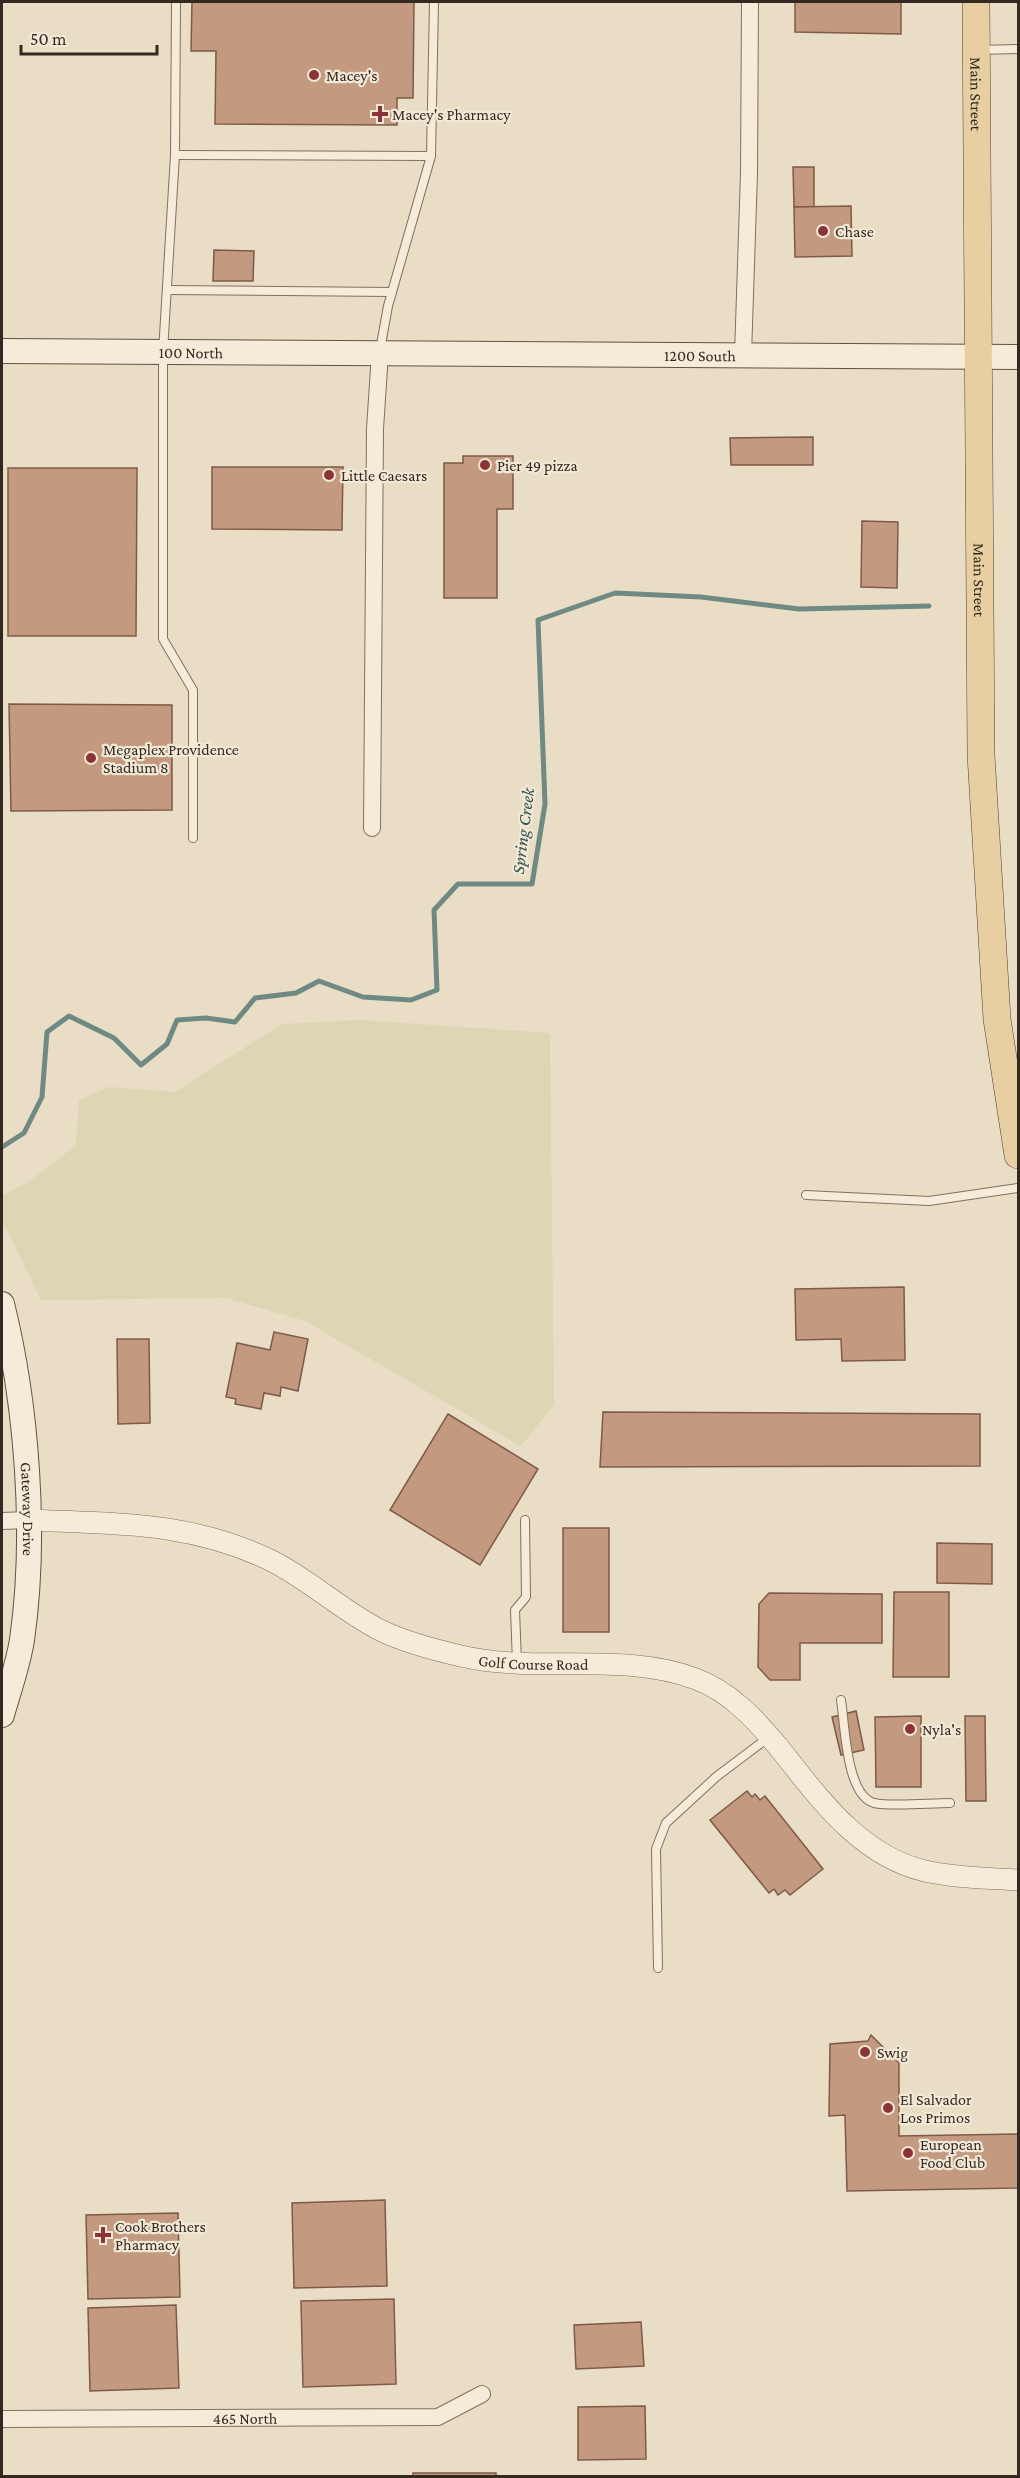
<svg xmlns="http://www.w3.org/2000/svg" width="1020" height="2478" viewBox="0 0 1020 2478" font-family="'Crimson Pro',serif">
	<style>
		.farmland { fill: #ded5b4 }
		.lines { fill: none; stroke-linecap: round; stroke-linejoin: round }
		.stream { stroke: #6f8a82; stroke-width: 5 }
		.building { fill: #c39980; stroke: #7f5a46; stroke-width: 1.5 }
		.service-casing { stroke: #82705e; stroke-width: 10 }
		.minor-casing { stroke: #82705e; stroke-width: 18 }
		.tertiary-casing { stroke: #82705e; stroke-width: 22 }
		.secondary-casing { stroke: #645141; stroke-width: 26 }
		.primary-casing { stroke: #513f31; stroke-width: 28 }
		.service { stroke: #f5ebd8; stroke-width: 8 }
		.minor { stroke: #f5ebd8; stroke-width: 16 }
		.tertiary { stroke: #f5ebd8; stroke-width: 21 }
		.secondary { stroke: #f5ebd8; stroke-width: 24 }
		.primary { stroke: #e8cfa2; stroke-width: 27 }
		.poi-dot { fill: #8b3438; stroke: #f1e8d5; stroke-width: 2 }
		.labels { text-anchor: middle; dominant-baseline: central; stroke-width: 4.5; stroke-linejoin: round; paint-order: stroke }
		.poi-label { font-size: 16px; fill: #342920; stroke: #f1e8d5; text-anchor: start }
		.street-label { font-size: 16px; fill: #342920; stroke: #f1e8d5 }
		.water-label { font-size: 18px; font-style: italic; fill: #31524f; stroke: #f1e8d5 }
	</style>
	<rect width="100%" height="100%" fill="#e9ddc6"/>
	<polygon class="farmland" points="361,1020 550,1033 554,1405 521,1446 305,1321 226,1298 41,1300 2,1220 2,1196 27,1183 76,1145 79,1100 109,1087 175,1092 282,1024"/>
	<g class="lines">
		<polyline class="stream" points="2,1147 24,1133 42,1097 47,1032 69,1016 114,1038 141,1065 167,1044 177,1020 206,1018 235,1022 255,998 296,993 319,981 363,997 411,1000 437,990 434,910 458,884 532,884 545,804 538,620 615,593 701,597 799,609 929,606"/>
	</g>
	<g class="building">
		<polygon points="192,2 414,2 413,98 397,98 397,125 215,124 216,51 191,51"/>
		<polygon points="795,2 901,2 901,34 795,32"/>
		<polygon points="793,167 814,167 814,207 794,207"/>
		<polygon points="851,206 852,256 795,257 794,207"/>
		<polygon points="214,250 254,251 253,281 213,281"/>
		<polygon points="813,437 813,465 731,465 730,438"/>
		<polygon points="463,456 513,456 513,509 497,509 497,598 444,598 444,463 463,463"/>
		<polygon points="212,467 343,467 342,530 212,529"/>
		<polygon points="8,468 137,468 136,636 8,636"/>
		<polygon points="862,521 898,522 897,588 861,587"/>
		<polygon points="9,704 172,705 172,810 11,811"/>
		<polygon points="904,1287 905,1360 842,1361 841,1339 796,1340 795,1289"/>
		<polygon points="274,1332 308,1339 298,1391 281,1387 280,1396 264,1393 261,1409 235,1404 236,1399 226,1397 237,1343 270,1350"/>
		<polygon points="117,1339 149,1339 150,1423 118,1424"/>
		<polygon points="603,1412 980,1414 980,1466 600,1467"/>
		<polygon points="448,1414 538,1469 480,1565 390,1510"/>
		<rect x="563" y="1528" width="46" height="104"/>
		<polygon points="937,1543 992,1544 992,1584 937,1583"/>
		<polygon points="894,1592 949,1592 949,1677 893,1677"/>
		<polygon points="769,1593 882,1594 882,1643 800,1643 800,1680 770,1680 758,1667 759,1604"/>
		<polygon points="856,1711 864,1750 841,1755 832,1717"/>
		<polygon points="921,1716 921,1787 876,1787 875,1717"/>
		<polygon points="965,1716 985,1716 986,1801 966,1801"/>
		<polygon points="747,1791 752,1797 755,1794 760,1800 765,1796 823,1869 790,1895 785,1890 778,1895 774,1889 769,1893 710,1820"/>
		<polygon points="871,2035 899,2063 899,2136 1018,2134 1018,2188 847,2191 845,2115 829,2116 830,2044 868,2041"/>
		<polygon points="385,2200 387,2286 294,2288 292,2203"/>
		<polygon points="178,2213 180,2297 88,2299 86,2215"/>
		<polygon points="394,2299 396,2384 303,2387 301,2301"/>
		<polygon points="176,2305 179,2388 90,2391 88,2308"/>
		<polygon points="641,2322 644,2366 576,2369 574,2325"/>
		<polygon points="645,2406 646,2459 578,2460 578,2407"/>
		<rect x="413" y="2473" width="83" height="3"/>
	</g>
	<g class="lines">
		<g class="service-casing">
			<g id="service">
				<polyline points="176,2 175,155 163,352 163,639 193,690 193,838"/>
				<polyline points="978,50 1018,49"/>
				<polyline points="175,155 431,156"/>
				<polyline points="168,290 392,292"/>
				<polyline points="380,350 388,306 431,156 434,2"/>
				<polyline points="806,1195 929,1201 1018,1188"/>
				<polyline points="517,1663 515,1610 526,1597 525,1520"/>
				<path d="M841 1700C845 1725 846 1795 874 1803 892 1807 930 1803 950 1803"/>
				<polyline points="658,1968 656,1849 666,1823 716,1777 769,1737"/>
			</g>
		</g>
		<g class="minor-casing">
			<g id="minor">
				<polyline points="743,355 749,173 750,2"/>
				<polyline points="372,828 375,429 380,353"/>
				<polyline points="2,1521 27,1520"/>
				<path id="s1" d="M2 2419 438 2417 482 2394"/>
			</g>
		</g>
		<g class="tertiary-casing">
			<g id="tertiary">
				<path id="s2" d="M27 1520C115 1524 189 1521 270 1560 309 1579 343 1612 382 1631 407 1643 435 1650 461 1656 538 1674 622 1651 696 1679 731 1692 757 1721 780 1749 819 1798 860 1856 925 1871 956 1878 987 1878 1018 1880"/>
			</g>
		</g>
		<g class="secondary-casing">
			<g id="secondary">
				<path id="s3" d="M2 351 1018 357"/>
				<path id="s4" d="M2 1304C27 1405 37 1535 22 1640 18 1665 9 1690 2 1715"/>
			</g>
		</g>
		<g class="primary-casing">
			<g id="primary">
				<path id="s5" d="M976 2 981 755 997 1019 1018 1155"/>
			</g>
		</g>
		<use href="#service" class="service"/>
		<use href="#minor" class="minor"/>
		<use href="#tertiary" class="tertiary"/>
		<use href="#secondary" class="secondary"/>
		<use href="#primary" class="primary"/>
	</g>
	<g class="poi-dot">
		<circle cx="314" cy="75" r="6"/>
		<path d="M377 105h6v6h6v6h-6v6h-6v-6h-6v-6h6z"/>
		<circle cx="823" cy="231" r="6"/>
		<circle cx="485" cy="465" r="6"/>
		<circle cx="329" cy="475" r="6"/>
		<circle cx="91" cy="758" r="6"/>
		<circle cx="910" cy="1729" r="6"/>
		<circle cx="865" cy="2052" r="6"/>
		<circle cx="888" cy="2108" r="6"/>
		<circle cx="908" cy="2153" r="6"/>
		<path d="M100 2226h6v6h6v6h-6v6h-6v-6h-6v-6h6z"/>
	</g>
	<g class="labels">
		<g class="poi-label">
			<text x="326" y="75">Macey's</text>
			<text x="392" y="114">Macey's Pharmacy</text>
			<text x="835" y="231">Chase</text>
			<text x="497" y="465">Pier 49 pizza</text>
			<text x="341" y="475">Little Caesars</text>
			<text x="103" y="749">Megaplex Providence<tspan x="103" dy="18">Stadium 8</tspan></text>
			<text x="922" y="1729">Nyla's</text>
			<text x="877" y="2052">Swig</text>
			<text x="900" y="2099">El Salvador<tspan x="900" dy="18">Los Primos</tspan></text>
			<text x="920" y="2144">European<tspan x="920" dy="18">Food Club</tspan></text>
			<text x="115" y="2226">Cook Brothers<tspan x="115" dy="18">Pharmacy</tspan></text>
		</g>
		<g class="street-label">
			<text stroke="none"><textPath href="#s5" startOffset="92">Main Street</textPath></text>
			<text stroke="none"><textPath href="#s3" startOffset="189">100 North</textPath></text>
			<text stroke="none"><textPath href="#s3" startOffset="698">1200 South</textPath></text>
			<text stroke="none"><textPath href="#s5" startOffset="578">Main Street</textPath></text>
			<text stroke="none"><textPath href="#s4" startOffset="207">Gateway Drive</textPath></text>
			<text stroke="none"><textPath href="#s2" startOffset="537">Golf Course Road</textPath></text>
			<text stroke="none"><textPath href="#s1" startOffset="243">465 North</textPath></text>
		</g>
		<g class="water-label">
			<text transform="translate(523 831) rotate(-83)">Spring Creek</text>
		</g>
	</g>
	<rect width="1020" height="2478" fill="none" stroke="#342920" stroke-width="6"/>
	<path d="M21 45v9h136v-9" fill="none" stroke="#342920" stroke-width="3"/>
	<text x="30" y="45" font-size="18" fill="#342920" stroke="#f1e8d5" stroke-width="4.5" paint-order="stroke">50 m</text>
</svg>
